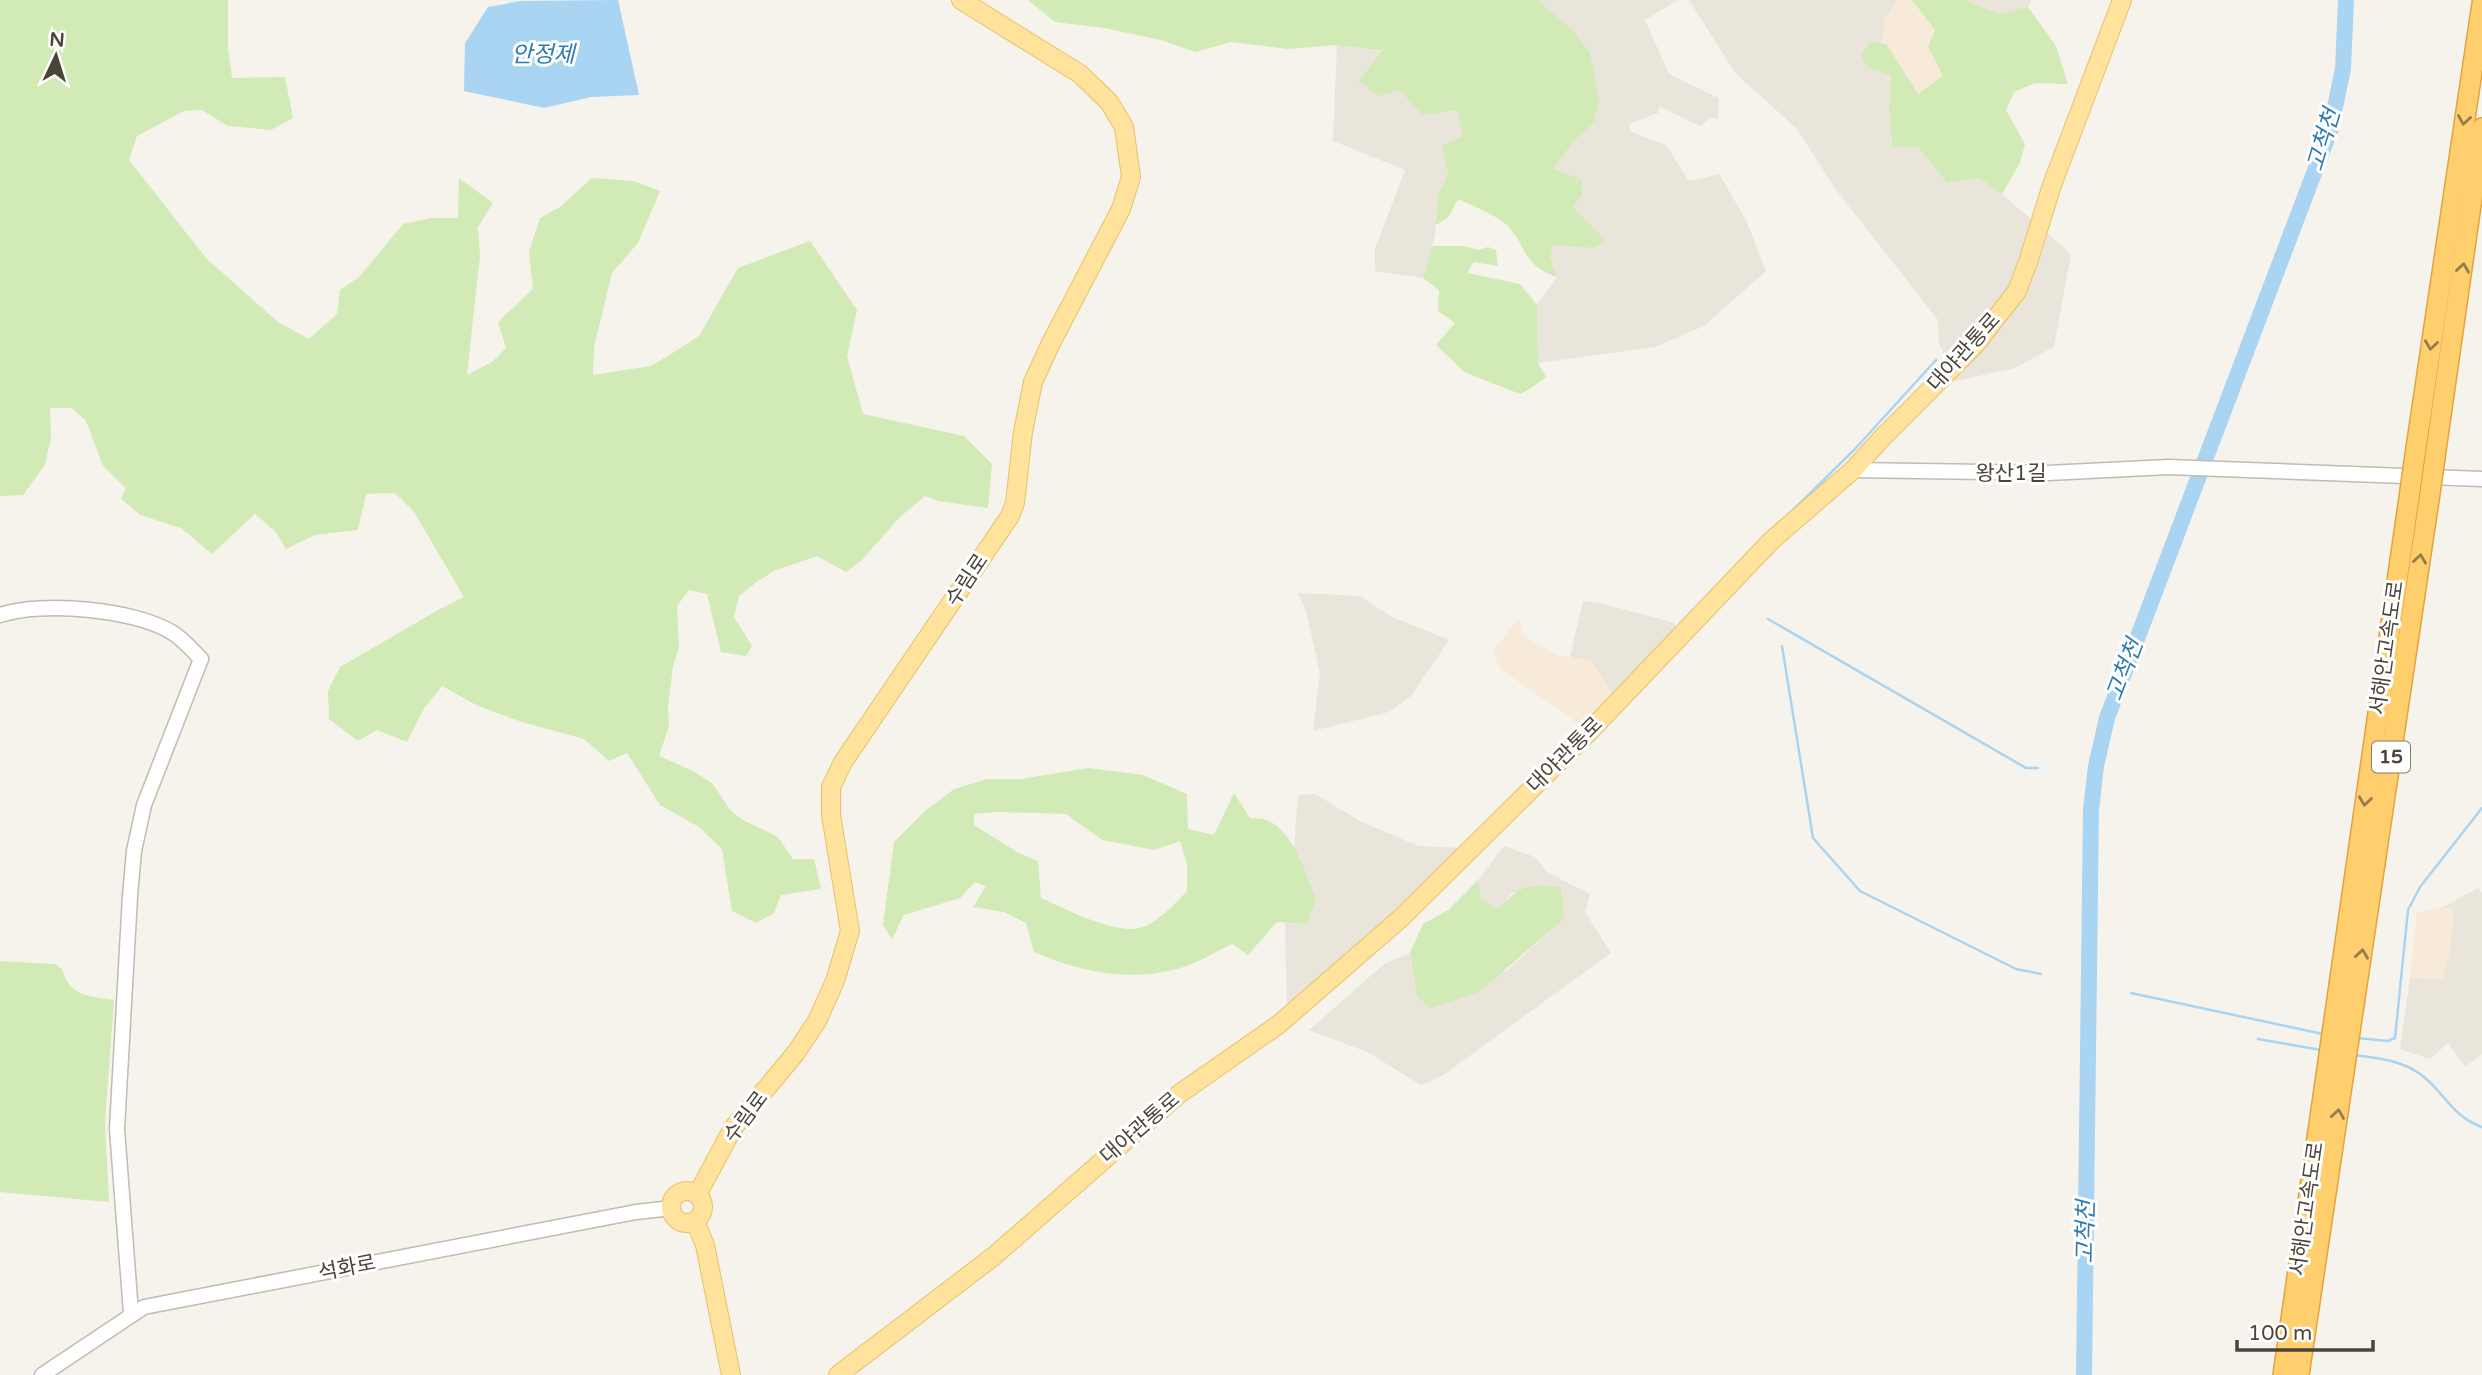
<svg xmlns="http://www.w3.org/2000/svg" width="2482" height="1375" viewBox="0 0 2482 1375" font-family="'Varela Round','Noto Sans KR',sans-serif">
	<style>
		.residential { fill: #eae5da }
		.commercial { fill: #f7ead8 }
		.green { fill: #d2eab5; fill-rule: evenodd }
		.water { fill: #a9d4f2 }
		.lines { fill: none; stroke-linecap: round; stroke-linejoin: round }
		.stream { stroke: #a9d4f2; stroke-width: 2.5 }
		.river { stroke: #a9d4f2; stroke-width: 16 }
		.minor-casing { stroke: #c2bbae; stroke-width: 17 }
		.major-casing { stroke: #e6c16a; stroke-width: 20 }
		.highway-casing { stroke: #e0a43c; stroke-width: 22 }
		.minor { stroke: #fff; stroke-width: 14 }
		.major { stroke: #ffe39c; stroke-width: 18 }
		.highway { stroke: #ffcf6e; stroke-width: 19 }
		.highway-bridge-casing { stroke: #e0a43c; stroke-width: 22; stroke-linecap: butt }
		.highway-bridge { stroke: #ffcf6e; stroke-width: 19 }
		.oneway { stroke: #937c4e }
		.labels { text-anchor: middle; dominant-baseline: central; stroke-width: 6; stroke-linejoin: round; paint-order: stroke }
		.shield { fill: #fff; stroke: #817c74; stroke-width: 2 }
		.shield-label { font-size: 19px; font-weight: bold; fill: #4b4439 }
		.street-label { font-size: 21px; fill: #4b4439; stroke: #fff }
		.water-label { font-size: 23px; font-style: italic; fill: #2e7ab2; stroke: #fff }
	</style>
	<rect width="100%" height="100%" fill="#f6f3ec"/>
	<g class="residential">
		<polygon points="1537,0 1678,0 1645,20 1669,74 1719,98 1718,119 1710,118 1700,126 1659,106 1658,113 1629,124 1631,132 1666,145 1689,181 1719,174 1746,220 1766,271 1704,326 1655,347 1538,363 1537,305 1557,277 1550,257 1552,245 1592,248 1553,169 1574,141 1594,125 1573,30"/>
		<polygon points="1689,0 1897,0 1885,18 1882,44 1871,41 1868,68 1891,74 1889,109 1892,146 1918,147 1947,183 1979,178 2002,194 2071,254 2054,347 2014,368 1956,381 1939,343 1938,320 1837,191 1796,128 1735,73"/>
		<polygon points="1964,0 2029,0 2031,2 2028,7 2000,14"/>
		<polygon points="1337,45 1383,52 1400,89 1422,115 1457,110 1464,136 1442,146 1448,174 1438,196 1435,235 1423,278 1375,271 1375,249 1405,170 1333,141"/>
		<polygon points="1298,593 1360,596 1392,617 1449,640 1411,696 1389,712 1313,731 1320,673 1306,611"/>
		<polygon points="1583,601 1600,603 1675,623 1675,633 1614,695 1570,657"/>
		<polygon points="1315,794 1360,821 1418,846 1463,848 1352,953 1287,1008 1285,923 1307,924 1305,874 1294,848 1298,795"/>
		<polygon points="1504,846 1535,857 1547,872 1590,894 1585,912 1611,953 1442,1076 1421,1085 1367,1052 1309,1030 1384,964 1410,953 1417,996 1506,971 1565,918 1561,887 1512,893 1497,909 1481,899 1478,880"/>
		<polygon points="2478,888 2482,893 2482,1054 2465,1067 2448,1043 2430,1059 2400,1049 2410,978 2442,978 2449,954 2454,910 2443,907"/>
	</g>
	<g class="commercial">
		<polygon points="1897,0 1912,0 1936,30 1929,47 1944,76 1918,94 1887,46 1882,44 1885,18"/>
		<polygon points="1519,617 1523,636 1557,655 1591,660 1614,695 1585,727 1500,669 1493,651"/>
		<polygon points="2443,907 2454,910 2449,955 2442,979 2410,978 2417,912"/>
	</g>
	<g class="green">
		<polygon points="0,0 228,0 228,48 232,78 285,77 293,118 271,130 228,126 202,110 184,111 137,136 129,160 206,258 278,322 309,339 337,314 340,290 359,277 403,224 431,218 458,218 459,178 493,203 478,227 480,255 467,375 492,362 506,348 498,322 533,289 529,252 540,218 560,207 592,178 633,181 660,191 638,243 612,273 594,347 593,375 651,366 671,354 699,336 738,268 810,241 857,310 847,356 863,414 964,436 992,464 988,508 938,501 925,496 900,517 861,561 846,572 817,556 774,571 758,581 739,596 734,617 752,646 746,656 721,652 707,594 689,590 677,606 679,647 673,666 668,707 669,726 659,756 691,770 712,783 731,811 743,820 778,837 793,859 814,859 821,889 781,895 774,913 756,923 732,911 722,849 699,827 660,805 627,753 609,761 584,739 522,722 478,706 442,686 423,710 407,742 377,730 358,741 329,719 328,691 340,667 438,610 464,597 414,512 395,493 366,494 358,530 315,535 286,549 276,532 255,514 212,554 181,528 140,515 121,499 126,488 103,466 86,421 72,408 50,408 51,437 45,465 23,495 0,496"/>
		<path d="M1028 0H1537L1573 30 1590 53 1599 101 1593 125 1574 141 1553 169 1582 180V195L1573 207 1606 241 1592 248 1552 245 1550 257 1557 277C1517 263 1528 242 1503 222 1491 213 1473 206 1458 199L1448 218 1436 225 1438 196 1448 174 1442 146 1463 136 1457 110 1422 115 1400 90 1378 96 1359 81 1382 51 1337 45 1288 49 1231 42 1195 52 1161 40 1104 28 1055 22Z"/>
		<polygon points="1912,0 1964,0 2000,14 2028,7 2056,46 2068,84 2035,83 2014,92 2006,110 2025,144 2020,163 2002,194 1979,178 1947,183 1918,147 1892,147 1889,109 1891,75 1868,68 1861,55 1871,41 1887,45 1918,94 1943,76 1928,47 1935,30"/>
		<polygon points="1432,246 1464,246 1478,250 1488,247 1496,250 1498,266 1474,262 1467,273 1520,284 1537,305 1538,363 1546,377 1528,390 1520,394 1464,372 1436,345 1455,323 1438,311 1439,290 1423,278"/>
		<path d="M1088 768 1143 775 1187 794 1188 829 1214 835 1234 793 1250 818C1255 819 1262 818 1267 820 1295 832 1305 874 1316 898L1307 924 1277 922 1248 955 1232 944C1215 952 1196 964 1177 969 1126 982 1081 972 1034 952L1026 923 1004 912 973 907 986 886 975 882 960 898 904 915 892 939 883 925 894 842 924 812 954 789 987 779H1021ZM997 812 1066 814 1102 840 1154 850 1180 841 1187 865V891C1176 903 1156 924 1140 928 1113 934 1066 909 1041 898L1038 861 1017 852 974 825V814Z"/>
		<path d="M1478 880 1481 899 1497 909C1523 884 1526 884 1561 887L1565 918 1479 992 1431 1008 1417 996 1410 953 1423 924 1448 910Z"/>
		<path d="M0 961 55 964 62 969C69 997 90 996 114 1000L105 1122 109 1202 0 1192Z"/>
	</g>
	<polygon class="water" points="618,0 639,95 591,97 544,108 464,91 465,43 488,7 520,1"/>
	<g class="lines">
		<g class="stream">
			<polyline points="1789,514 1855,449 1936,360"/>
			<polyline points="1768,619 2026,768 2038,768"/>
			<polyline points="1782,646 1813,838 1860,891 2016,969 2041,974"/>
			<polyline points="2131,993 2323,1034"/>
			<polyline points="2357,1038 2388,1041 2395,1038 2408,910 2420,887 2482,808"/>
			<polyline points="2258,1039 2321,1050"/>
			<path d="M2355 1055C2379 1058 2405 1061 2424 1077 2445 1094 2453 1117 2482 1127"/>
		</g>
		<polyline class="river" points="2084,1375 2091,810 2096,766 2107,718 2330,131 2343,69 2346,0"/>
		<g class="minor-casing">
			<g id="minor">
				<polyline points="1853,470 2048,473 2168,467 2482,479"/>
				<path d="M0 615C42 601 135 609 173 633 184 640 192 650 201 659L144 805 134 851 130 896 117 1129 131 1313"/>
				<polyline points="42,1375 144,1307 636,1212 672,1208"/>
			</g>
		</g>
		<g class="major-casing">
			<g id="major">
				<circle cx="687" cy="1207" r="16"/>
				<polyline points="697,1195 733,1128 795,1054 817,1021 835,981 850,931 831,815 831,787 843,762 1010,516 1015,503 1023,432 1033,382 1051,343 1121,209 1131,177 1124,127 1109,102 1080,74 961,0"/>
				<polyline points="695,1221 705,1245 731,1375"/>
				<polyline points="838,1375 994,1256 1179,1094 1278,1025 1401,918 1586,735 1772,540 1853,470 1881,439 1975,345 2017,291 2028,262 2052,185 2122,0"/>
			</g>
		</g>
		<g class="highway-casing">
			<g id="highway">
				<polyline points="2415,455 2482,4"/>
				<polyline points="2435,457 2482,128"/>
				<polyline points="2283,1375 2410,491"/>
				<polyline points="2299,1375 2430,493"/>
			</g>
		</g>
		<use href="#minor" class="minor"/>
		<use href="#major" class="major"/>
		<use href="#highway" class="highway"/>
		<g class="highway-bridge-casing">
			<g id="highway-bridge">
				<polyline points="2410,491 2415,455"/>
				<polyline points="2430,493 2435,457"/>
			</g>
		</g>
		<use href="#highway-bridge" class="highway-bridge"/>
	</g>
	<defs><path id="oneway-chevron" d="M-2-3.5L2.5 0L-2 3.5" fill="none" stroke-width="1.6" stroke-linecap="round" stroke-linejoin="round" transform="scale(1.75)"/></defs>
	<g class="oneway">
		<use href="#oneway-chevron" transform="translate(2464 120) rotate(99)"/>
		<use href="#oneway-chevron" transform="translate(2463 268) rotate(-82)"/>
		<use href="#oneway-chevron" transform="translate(2431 345) rotate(98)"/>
		<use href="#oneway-chevron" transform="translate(2420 559) rotate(-82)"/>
		<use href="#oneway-chevron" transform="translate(2365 801) rotate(98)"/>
		<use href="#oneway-chevron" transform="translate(2362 954) rotate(-82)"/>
		<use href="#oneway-chevron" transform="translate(2338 1114) rotate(-81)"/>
	</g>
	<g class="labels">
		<rect class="shield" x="2372" y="741.5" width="38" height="31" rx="5"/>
		<g class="shield-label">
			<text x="2391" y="757">15</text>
		</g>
		<g class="street-label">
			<text transform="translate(1964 352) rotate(-48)">대야관통로</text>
			<text x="2011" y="473">왕산1길</text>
			<text transform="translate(967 580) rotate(-56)">수림로</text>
			<text transform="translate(2387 648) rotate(-82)">서해안고속도로</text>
			<text transform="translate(1565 755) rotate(-45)">대야관통로</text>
			<text transform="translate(746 1117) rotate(-53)">수림로</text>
			<text transform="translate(1140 1128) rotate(-41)">대야관통로</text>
			<text transform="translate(2307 1209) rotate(-82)">서해안고속도로</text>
			<text transform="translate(347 1268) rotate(-11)">석화로</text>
		</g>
		<g class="water-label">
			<text x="543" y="55">안정제</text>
			<text transform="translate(2324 140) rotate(-73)">고척천</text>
			<text transform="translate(2125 670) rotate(-69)">고척천</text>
			<text transform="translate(2086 1232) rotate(-89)">고척천</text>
		</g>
	</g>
	<g transform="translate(56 56) rotate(4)" stroke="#ffffff" stroke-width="5" paint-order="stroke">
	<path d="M0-5L12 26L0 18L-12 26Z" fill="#4b4439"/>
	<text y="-10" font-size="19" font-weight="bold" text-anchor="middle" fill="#4b4439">N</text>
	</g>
	<path d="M2237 1340v10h136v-10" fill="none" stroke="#4b4439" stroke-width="3.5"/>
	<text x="2248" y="1340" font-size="21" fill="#4b4439" stroke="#ffffff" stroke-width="5" paint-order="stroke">100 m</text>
</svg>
